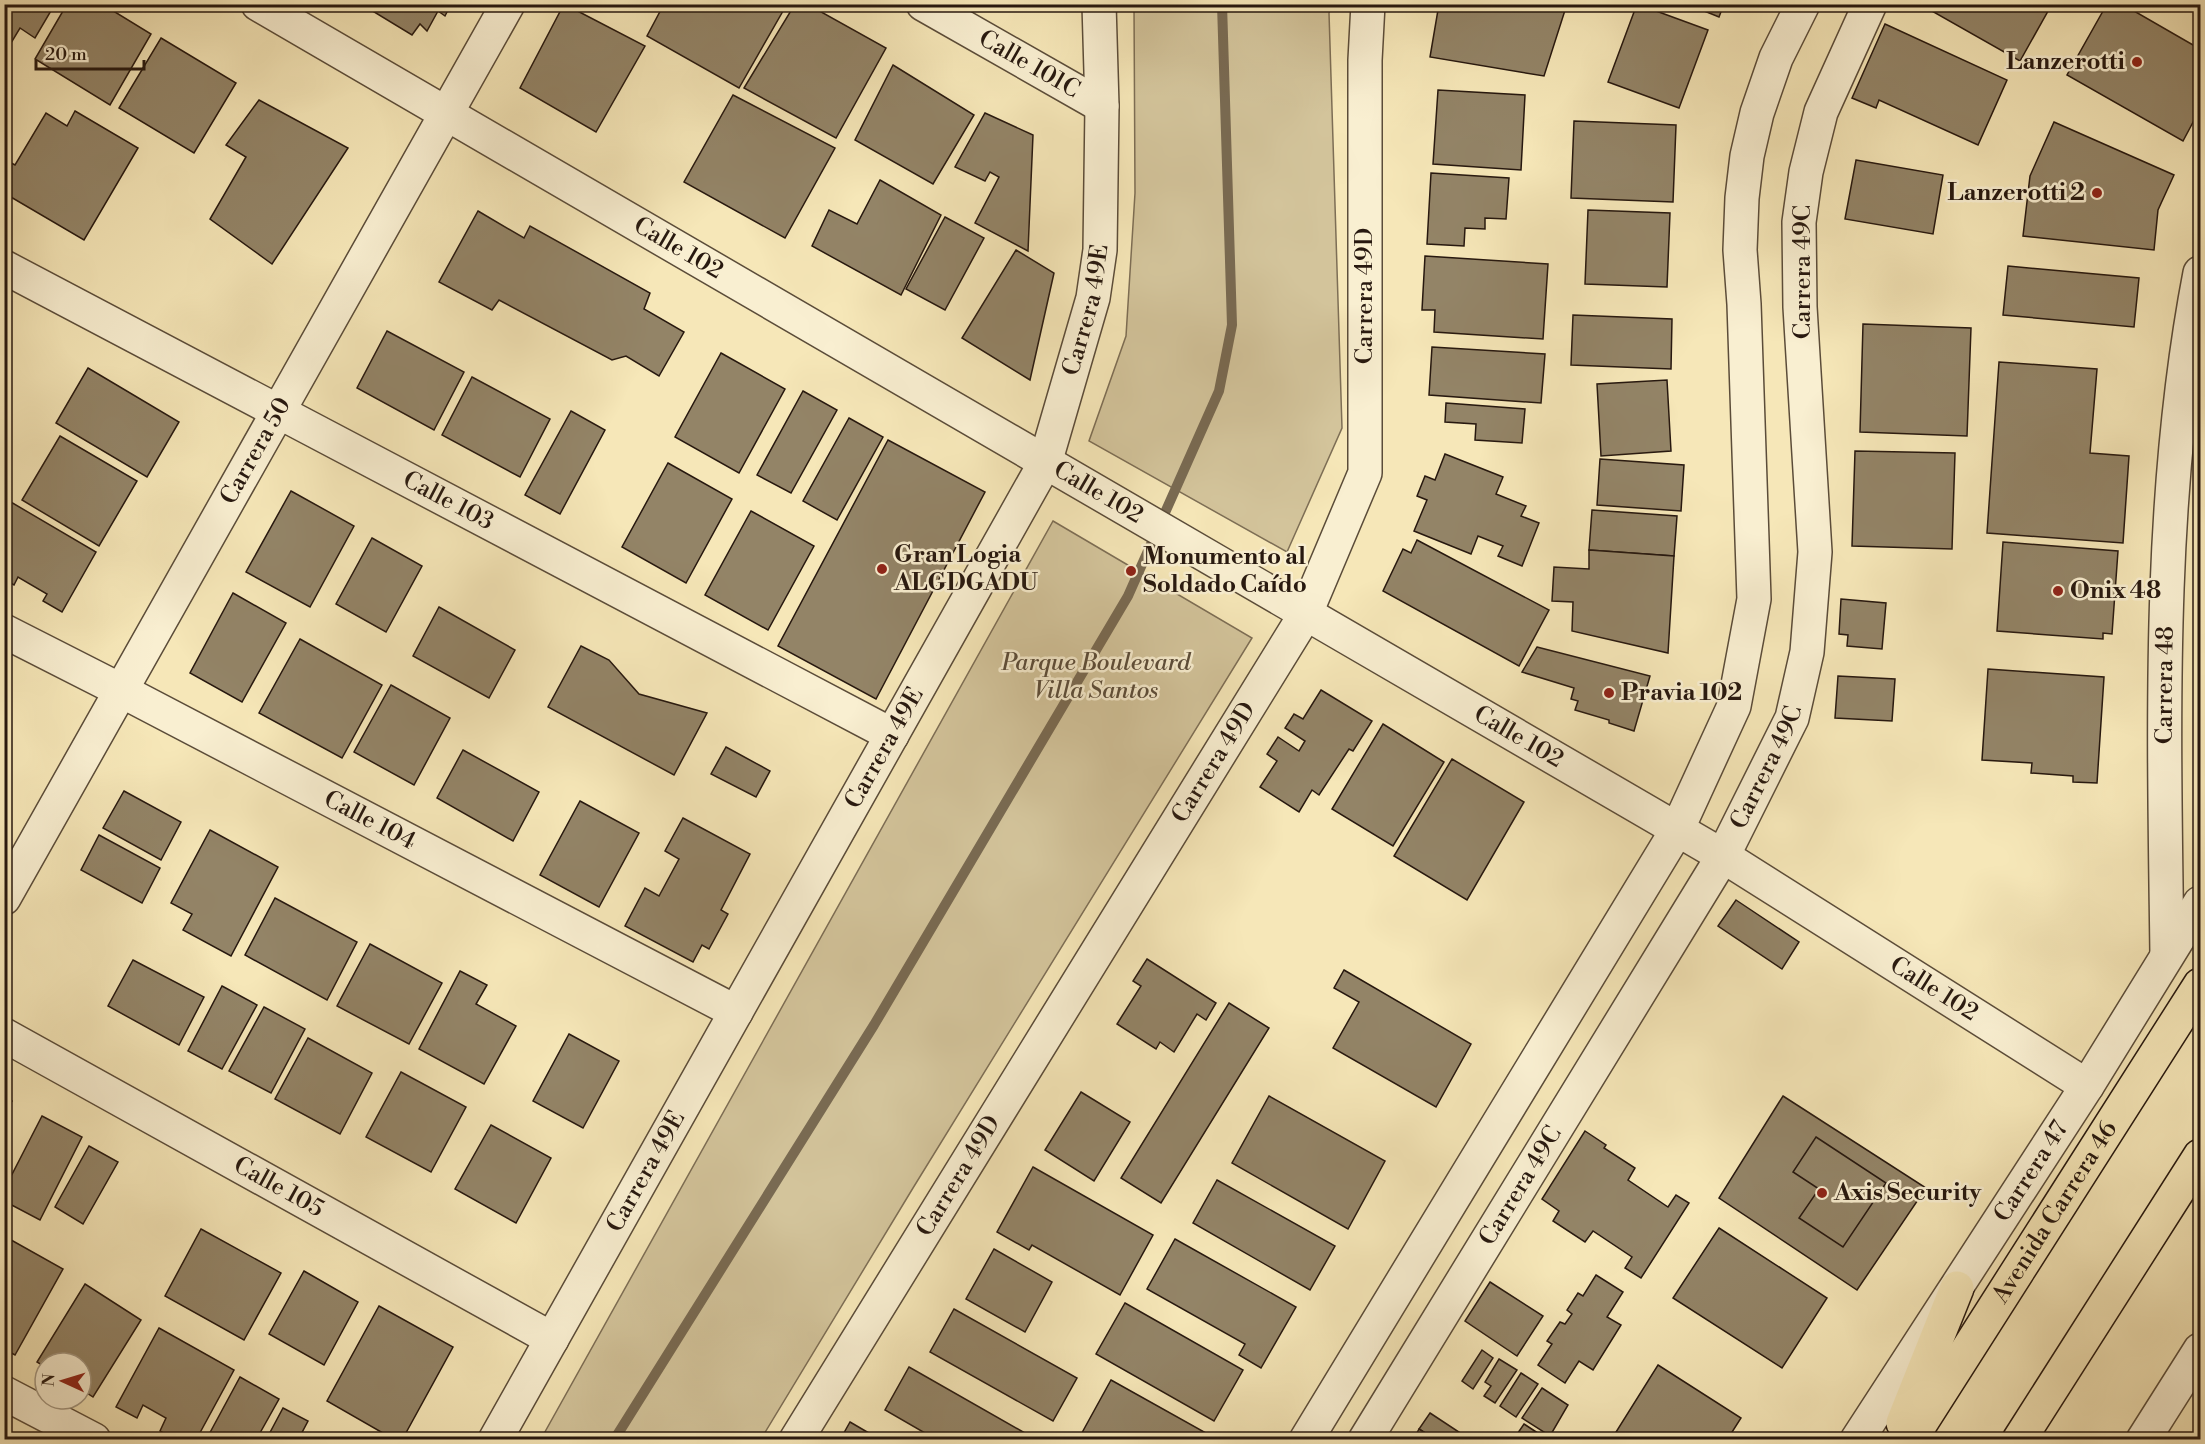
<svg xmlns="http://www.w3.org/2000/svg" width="2205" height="1444" viewBox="0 0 2205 1444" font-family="'Libre Bodoni',serif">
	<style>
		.green { fill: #d3c49b; stroke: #7d6e55; stroke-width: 1.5 }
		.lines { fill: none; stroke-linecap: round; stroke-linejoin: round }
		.stream { stroke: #796a52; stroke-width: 10 }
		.building { fill: #938467; stroke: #27180f; stroke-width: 1.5 }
		.minor-casing { stroke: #5b4c39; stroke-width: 36 }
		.major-casing { stroke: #27180f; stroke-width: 36 }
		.minor { stroke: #f9efd1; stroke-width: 33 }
		.major { stroke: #f6e7b8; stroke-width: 33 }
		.poi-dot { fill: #8f2418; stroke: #f9efd1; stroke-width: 2 }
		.labels { text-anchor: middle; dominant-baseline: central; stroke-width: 5; stroke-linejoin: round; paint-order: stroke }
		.poi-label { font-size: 24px; font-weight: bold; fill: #27180f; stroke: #f9efd1; text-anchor: start }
		.street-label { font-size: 24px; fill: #27180f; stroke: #f9efd1 }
		.park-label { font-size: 24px; font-style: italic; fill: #5b4c39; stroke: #f9efd1 }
	</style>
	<rect width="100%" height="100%" fill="#f6e7b8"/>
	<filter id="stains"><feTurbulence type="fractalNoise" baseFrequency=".00333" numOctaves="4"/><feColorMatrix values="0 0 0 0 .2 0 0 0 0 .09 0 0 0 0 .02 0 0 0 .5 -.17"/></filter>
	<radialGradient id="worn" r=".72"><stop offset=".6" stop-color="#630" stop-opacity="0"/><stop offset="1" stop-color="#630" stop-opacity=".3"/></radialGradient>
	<g class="green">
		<polygon points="1134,5 1332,5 1329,13 1342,428 1287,552 1089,441 1126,336 1135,193"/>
		<polygon points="1053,521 1252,638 913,1188 761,1439 541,1439"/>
	</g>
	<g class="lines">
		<polyline class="stream" points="614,1440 874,1025 1128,596 1219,391 1232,325 1222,4"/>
	</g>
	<g class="building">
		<polygon points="4,4 55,4 35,38 20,28 5,53"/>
		<polygon points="67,4 102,4 151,34 110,105 35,59"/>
		<polygon points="361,4 451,4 445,16 438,11 427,31 420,24 412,35"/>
		<polygon points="564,4 645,46 596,132 520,88"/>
		<polygon points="664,4 787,4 739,88 647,36"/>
		<polygon points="795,4 807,4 886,48 836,138 744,88"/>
		<polygon points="1439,4 1480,4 1520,11 1522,4 1567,4 1544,76 1430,57"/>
		<polygon points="1637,4 1708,30 1679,108 1608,82"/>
		<polygon points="1687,4 1724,4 1719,17"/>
		<polygon points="1933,4 2052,4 2020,61 1930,10"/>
		<polygon points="2107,4 2122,4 2200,49 2200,109 2183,141 2067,75"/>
		<polygon points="2186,4 2200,4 2200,13"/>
		<polygon points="1885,24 2007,80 1978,145 1879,100 1876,108 1852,98"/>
		<polygon points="161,38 236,83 194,153 119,108"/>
		<polygon points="893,65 974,115 933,184 855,140"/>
		<polygon points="1438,90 1525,95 1521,170 1433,164"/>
		<polygon points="733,95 835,148 785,238 684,182"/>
		<polygon points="259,100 348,148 272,264 210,219 246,157 226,145"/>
		<polygon points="75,111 138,148 84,240 4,193 4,159 15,165 46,113 67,126"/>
		<polygon points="985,113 1033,135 1028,251 975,223 999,177 990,172 985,181 955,167"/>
		<polygon points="1574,121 1676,125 1673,202 1571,198"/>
		<polygon points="2054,122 2174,175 2158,210 2154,250 2023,236 2030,176"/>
		<polygon points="1856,160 1943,175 1933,234 1845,219"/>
		<polygon points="1431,173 1509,178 1506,219 1485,218 1485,229 1465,228 1464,246 1427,244"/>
		<polygon points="880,180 941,215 901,295 812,246 829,210 857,224"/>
		<polygon points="1588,210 1670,213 1667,287 1585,284"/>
		<polygon points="478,211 524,238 530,226 650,293 644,309 684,332 659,376 626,356 612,360 499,300 492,310 439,282"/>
		<polygon points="945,217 984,238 945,310 906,289"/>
		<polygon points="1016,250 1054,273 1030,380 962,338"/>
		<polygon points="1425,256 1548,264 1543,339 1434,332 1435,310 1422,310"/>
		<polygon points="2008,266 2139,278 2134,327 2003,315"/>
		<polygon points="1573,315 1672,319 1671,369 1571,365"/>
		<polygon points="1863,324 1971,328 1967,436 1860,432"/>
		<polygon points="387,331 464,372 434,430 357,388"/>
		<polygon points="1432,347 1545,354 1541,403 1429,395"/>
		<polygon points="721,353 785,389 739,473 675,437"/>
		<polygon points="1999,362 2097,369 2090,453 2129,456 2123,543 1987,533"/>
		<polygon points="88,368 179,422 147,477 56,423"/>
		<polygon points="472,377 550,419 520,477 442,435"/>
		<polygon points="1667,380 1671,451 1601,456 1597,384"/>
		<polygon points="803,391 837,410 791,493 757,475"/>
		<polygon points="1446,403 1525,409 1522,443 1475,440 1476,424 1445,422"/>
		<polygon points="571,411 605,430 560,514 525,495"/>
		<polygon points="849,418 883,437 837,520 803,501"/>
		<polygon points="60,436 137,481 99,546 22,500"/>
		<polygon points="888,440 985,492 876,699 778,646"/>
		<polygon points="1855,451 1955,453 1952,549 1852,546"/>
		<polygon points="4,454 10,457 4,466"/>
		<polygon points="1445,454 1503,477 1496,494 1526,506 1521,516 1539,523 1522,566 1498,556 1503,546 1478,536 1471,554 1414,531 1427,500 1417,496 1425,476 1435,480"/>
		<polygon points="1600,459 1684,465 1681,511 1597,505"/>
		<polygon points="668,463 732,499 686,583 622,547"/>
		<polygon points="291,491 354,526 310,607 246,572"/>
		<polygon points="4,498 96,552 62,612 43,601 47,594 18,577 14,585 4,579"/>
		<polygon points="1592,510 1677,516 1674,556 1589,550"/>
		<polygon points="751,511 814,546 768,630 705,595"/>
		<polygon points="372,538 422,566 386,632 336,604"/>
		<polygon points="1417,540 1549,610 1519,666 1383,591 1403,549 1411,553"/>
		<polygon points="2003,542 2118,551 2112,634 2103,633 2103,639 1997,631"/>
		<polygon points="1589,550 1674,556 1668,653 1572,631 1573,602 1552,601 1554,567 1589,569"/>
		<polygon points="233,593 286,623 242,702 190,673"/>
		<polygon points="1841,599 1886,603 1882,649 1847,646 1848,635 1839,634"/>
		<polygon points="439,607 515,650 489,698 413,656"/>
		<polygon points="300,639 382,685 342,758 259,713"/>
		<polygon points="581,646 609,660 639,694 707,713 674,775 548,707"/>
		<polygon points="1537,647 1650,676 1634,731 1609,723 1609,720 1575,710 1578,701 1571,699 1574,688 1522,672"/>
		<polygon points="1988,669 2104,677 2097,783 2073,782 2073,776 2031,773 2032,763 1982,760"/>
		<polygon points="1838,676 1895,679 1892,721 1835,718"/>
		<polygon points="391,685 450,718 414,785 354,752"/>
		<polygon points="1321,690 1372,721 1353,751 1349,749 1319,795 1312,790 1299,812 1260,787 1277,761 1267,754 1278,737 1299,751 1305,741 1285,728 1294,714 1303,719"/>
		<polygon points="1383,724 1444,762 1393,846 1332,809"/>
		<polygon points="726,747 770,771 756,797 711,774"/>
		<polygon points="463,750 539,792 513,841 437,798"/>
		<polygon points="1452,759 1524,802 1467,900 1394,856"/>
		<polygon points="124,791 181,822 161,860 103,828"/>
		<polygon points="580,801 639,833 599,907 540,875"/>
		<polygon points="683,818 750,854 721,910 728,914 709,949 702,945 693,962 625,926 645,888 659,896 679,859 665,851"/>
		<polygon points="210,830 278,867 231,956 183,930 192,914 171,903"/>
		<polygon points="99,835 160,868 142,903 81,870"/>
		<polygon points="275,898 357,942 327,1000 245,955"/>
		<polygon points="1736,900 1799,942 1782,969 1718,926"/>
		<polygon points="370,944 442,983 409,1044 337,1006"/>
		<polygon points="1147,959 1216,1003 1206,1020 1197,1014 1174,1052 1160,1042 1156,1049 1117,1024 1141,986 1133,981"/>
		<polygon points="133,960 204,997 179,1045 108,1006"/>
		<polygon points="1344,970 1471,1044 1436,1107 1333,1048 1359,1002 1334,988"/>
		<polygon points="460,971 487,985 476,1004 516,1026 484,1084 419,1049"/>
		<polygon points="222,986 257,1005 222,1069 188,1051"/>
		<polygon points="1229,1003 1269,1028 1161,1203 1121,1178"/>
		<polygon points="264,1007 305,1029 271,1093 229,1071"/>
		<polygon points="569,1034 619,1061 583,1128 533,1101"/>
		<polygon points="308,1038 372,1073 340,1134 275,1099"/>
		<polygon points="401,1072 466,1107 431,1172 366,1137"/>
		<polygon points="1081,1092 1130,1122 1094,1181 1045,1150"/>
		<polygon points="1269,1096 1385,1161 1348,1229 1232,1163"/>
		<polygon points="1783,1096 1926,1188 1857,1290 1719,1198"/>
		<polygon points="4,1097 12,1101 4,1115"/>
		<polygon points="42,1116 82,1137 40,1220 4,1201 4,1190"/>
		<polygon points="491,1125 551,1158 516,1223 455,1189"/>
		<polygon points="1585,1131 1606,1145 1604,1148 1635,1168 1628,1180 1668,1207 1676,1195 1689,1203 1641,1278 1625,1268 1632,1257 1593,1231 1585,1242 1553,1221 1559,1211 1542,1199"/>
		<polygon points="1816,1137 1886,1183 1843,1247 1799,1218 1819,1189 1793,1172"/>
		<polygon points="89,1146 118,1162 83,1224 55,1207"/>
		<polygon points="1033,1167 1153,1235 1120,1295 1032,1245 1029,1250 997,1232"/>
		<polygon points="1217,1180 1335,1246 1310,1290 1193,1223"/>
		<polygon points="1719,1228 1827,1298 1782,1368 1673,1298"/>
		<polygon points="201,1229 281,1273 244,1340 165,1296"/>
		<polygon points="4,1236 63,1269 15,1355 4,1349"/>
		<polygon points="1175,1239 1296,1307 1261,1368 1239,1355 1245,1344 1147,1289"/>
		<polygon points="994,1249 1052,1282 1025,1332 966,1299"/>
		<polygon points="304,1271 358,1302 324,1365 269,1334"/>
		<polygon points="1596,1275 1623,1292 1607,1317 1621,1325 1593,1370 1579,1361 1565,1383 1538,1365 1552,1344 1547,1341 1560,1322 1565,1324 1572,1314 1567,1310 1578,1293 1583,1296"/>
		<polygon points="1490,1282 1543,1316 1517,1356 1465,1321"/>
		<polygon points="85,1284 141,1320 93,1397 81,1389 81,1363 45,1363 45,1367 37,1362"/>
		<polygon points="1125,1303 1243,1370 1214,1421 1096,1354"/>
		<polygon points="379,1306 453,1347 402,1440 395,1440 327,1401"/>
		<polygon points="954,1309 1077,1378 1053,1421 930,1352"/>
		<polygon points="159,1328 234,1370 196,1440 175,1440 160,1431 166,1418 143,1405 137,1418 116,1407"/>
		<polygon points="1482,1350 1493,1358 1473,1389 1462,1381"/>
		<polygon points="1499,1359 1517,1370 1495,1403 1484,1396 1491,1386 1485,1382"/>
		<polygon points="1658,1365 1741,1418 1727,1440 1611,1440"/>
		<polygon points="909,1367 1032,1437 1030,1440 937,1440 885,1410"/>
		<polygon points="1521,1373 1538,1384 1516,1417 1500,1406"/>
		<polygon points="240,1377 279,1399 256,1440 206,1440"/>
		<polygon points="1111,1380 1206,1433 1202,1440 1078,1440"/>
		<polygon points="1542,1388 1568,1405 1550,1436 1522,1418"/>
		<polygon points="283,1408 308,1421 298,1440 266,1440"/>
		<polygon points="1430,1413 1471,1440 1436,1440 1419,1429"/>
		<polygon points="850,1422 881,1440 840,1440"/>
		<polygon points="1524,1424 1547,1439 1547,1440 1513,1440"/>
		<polygon points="1419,1429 1436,1440 1413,1440"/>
	</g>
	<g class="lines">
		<g class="minor-casing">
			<g id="minor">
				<path id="s1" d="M258 4 1723 856 2087 1086"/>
				<path id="s2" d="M923 4 1102 106"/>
				<path id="s3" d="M4 267 892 735"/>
				<path id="s4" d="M4 631 122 691 736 1012"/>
				<path id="s5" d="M4 898 508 4"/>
				<path id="s6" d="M2167 955C2164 728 2157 497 2200 273"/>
				<path id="s7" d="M4 1035 552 1339"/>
				<polyline points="4,1393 94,1440"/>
				<path id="s8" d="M495 1440 1045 463 1093 298 1100 250 1102 106 1099 4"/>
				<path id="s9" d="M796 1440 1305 615 1365 473V60L1368 4"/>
				<polyline points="1306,1440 1677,830 1734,706 1754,599 1744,304 1740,250 1742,198 1747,156 1757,113 1776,58 1803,4"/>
				<path id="s10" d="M1365 1440 1723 856 1792 718 1807 652 1815 552 1800 307 1799 222 1806 172 1821 112 1870 4"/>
				<path id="s11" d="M1857 1440 2087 1086 2200 903"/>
				<polyline points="2143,1440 2200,1350"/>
			</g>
		</g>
		<g class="major-casing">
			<g id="major">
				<polyline points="1903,1423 1957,1288"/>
				<path id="s12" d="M1910 1440 2200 985"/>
				<polyline points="2019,1440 2200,1156"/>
			</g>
		</g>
		<use href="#minor" class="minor"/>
		<use href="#major" class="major"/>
	</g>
	<g class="poi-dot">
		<circle cx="2137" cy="62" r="6"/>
		<circle cx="2097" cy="193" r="6"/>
		<circle cx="882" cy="569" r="6"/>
		<circle cx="1131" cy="571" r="6"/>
		<circle cx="2058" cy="591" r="6"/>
		<circle cx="1609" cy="693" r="6"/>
		<circle cx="1822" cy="1193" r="6"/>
	</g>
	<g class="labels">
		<g class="poi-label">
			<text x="2125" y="62" text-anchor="end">Lanzerotti</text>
			<text x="2085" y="193" text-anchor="end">Lanzerotti 2</text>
			<text x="894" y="555">Gran Logia<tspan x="894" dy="28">ALGDGADU</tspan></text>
			<text x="1143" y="557">Monumento al<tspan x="1143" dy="28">Soldado Caído</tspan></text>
			<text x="2070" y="591">Onix 48</text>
			<text x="1621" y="693">Pravia 102</text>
			<text x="1834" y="1193">Axis Security</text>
		</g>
		<g class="street-label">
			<text stroke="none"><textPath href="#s2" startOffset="122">Calle 101C</textPath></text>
			<text stroke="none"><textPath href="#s1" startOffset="486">Calle 102</textPath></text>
			<text transform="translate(1803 272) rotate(-90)">Carrera 49C</text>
			<text transform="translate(1365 296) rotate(-90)">Carrera 49D</text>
			<text stroke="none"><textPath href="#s8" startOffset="1280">Carrera 49E</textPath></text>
			<text stroke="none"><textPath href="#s5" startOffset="513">Carrera 50</textPath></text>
			<text stroke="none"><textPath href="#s1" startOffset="972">Calle 102</textPath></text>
			<text stroke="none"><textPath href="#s3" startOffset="502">Calle 103</textPath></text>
			<text stroke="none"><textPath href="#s6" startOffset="270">Carrera 48</textPath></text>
			<text stroke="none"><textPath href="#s1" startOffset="1458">Calle 102</textPath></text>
			<text stroke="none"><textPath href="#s8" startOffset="794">Carrera 49E</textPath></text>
			<text stroke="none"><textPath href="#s9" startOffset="796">Carrera 49D</textPath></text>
			<text stroke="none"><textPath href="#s10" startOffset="784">Carrera 49C</textPath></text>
			<text stroke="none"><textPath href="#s4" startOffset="412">Calle 104</textPath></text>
			<text stroke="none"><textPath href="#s1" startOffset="1944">Calle 102</textPath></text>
			<text stroke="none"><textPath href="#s8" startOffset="308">Carrera 49E</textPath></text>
			<text stroke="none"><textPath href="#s11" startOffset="320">Carrera 47</textPath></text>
			<text stroke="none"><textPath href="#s9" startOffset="310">Carrera 49D</textPath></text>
			<text stroke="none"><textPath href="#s10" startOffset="298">Carrera 49C</textPath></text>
			<text stroke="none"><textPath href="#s7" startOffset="314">Calle 105</textPath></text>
			<text stroke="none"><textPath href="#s12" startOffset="270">Avenida Carrera 46</textPath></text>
		</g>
		<g class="park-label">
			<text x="1096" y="663">Parque Boulevard<tspan x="1096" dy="28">Villa Santos</tspan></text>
		</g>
	</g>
	<rect width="2205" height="1444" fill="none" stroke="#f6e7b8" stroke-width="24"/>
	<rect x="6" y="6" width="2193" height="1432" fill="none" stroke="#27180f" stroke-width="3"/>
	<rect x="12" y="12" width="2181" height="1420" fill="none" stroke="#27180f" stroke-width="1.5"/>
	<g transform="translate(63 1381) rotate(274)"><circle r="28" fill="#f9efd1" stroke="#a59983" stroke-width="1.5"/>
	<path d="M0-4.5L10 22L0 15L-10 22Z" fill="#8f2418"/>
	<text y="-9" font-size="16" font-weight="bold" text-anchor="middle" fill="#27180f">N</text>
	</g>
	<path d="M36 60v9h108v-9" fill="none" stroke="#27180f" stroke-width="3"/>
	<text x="45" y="60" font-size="18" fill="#27180f" stroke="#f9efd1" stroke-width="4.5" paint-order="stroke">20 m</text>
	<rect width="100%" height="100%" filter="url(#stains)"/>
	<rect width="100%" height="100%" fill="url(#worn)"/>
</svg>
